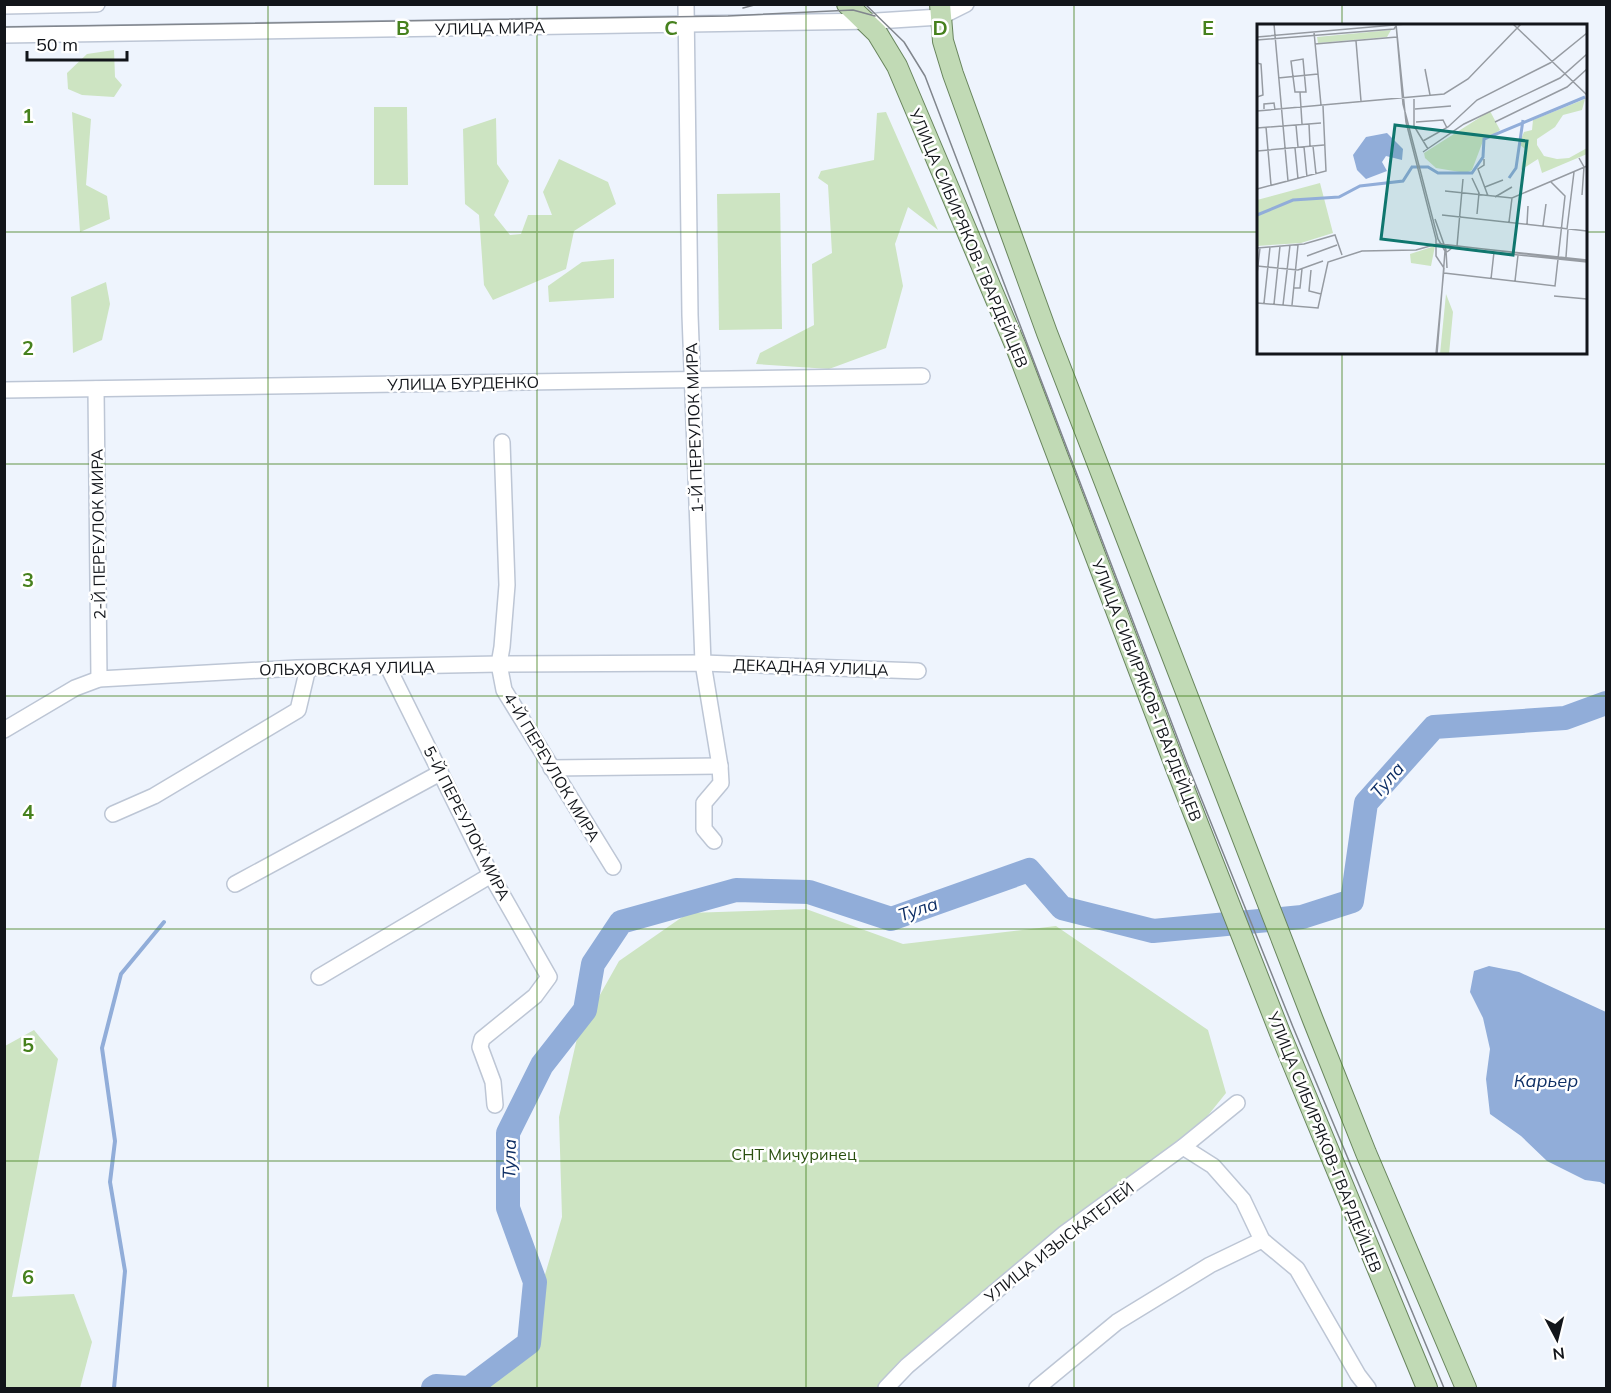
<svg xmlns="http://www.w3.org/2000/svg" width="1611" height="1393" viewBox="0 0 1611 1393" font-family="Mulish,sans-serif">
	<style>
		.green { fill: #cde4c2 }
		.water { fill: #91add9 }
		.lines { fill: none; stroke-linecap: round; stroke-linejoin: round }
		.stream { stroke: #91add9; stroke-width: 4 }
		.river { stroke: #91add9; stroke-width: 24 }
		.minor-casing { stroke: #bdc6d5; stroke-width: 18 }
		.major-casing { stroke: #69855e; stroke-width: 22 }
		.minor { stroke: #fff; stroke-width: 15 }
		.major { stroke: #c1dab5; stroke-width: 20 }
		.tram { stroke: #81868d; stroke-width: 1.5 }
		.grid { fill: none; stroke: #46811d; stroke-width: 1.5; stroke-opacity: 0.55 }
		.labels { text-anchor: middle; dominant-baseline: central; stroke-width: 5; stroke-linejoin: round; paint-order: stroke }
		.street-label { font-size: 16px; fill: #12151a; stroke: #fff }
		.park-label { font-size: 16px; fill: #294f0e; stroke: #fff }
		.water-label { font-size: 18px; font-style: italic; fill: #0e2f65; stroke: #fff }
		.inset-river { fill: none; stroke: #91add9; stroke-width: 3 }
		.inset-road { fill: none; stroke: #969ba2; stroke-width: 1.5 }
		.view { fill: #0f766e; fill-opacity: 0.15; stroke: #0f766e; stroke-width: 3 }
		.inset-edge { fill: none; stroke: #12151a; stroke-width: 3 }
		.grid-label { font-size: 20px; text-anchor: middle; font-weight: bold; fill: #46811d; stroke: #fff; stroke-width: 5; stroke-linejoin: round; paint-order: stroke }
	</style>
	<rect width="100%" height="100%" fill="#eef4fd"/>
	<g class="green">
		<polygon points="114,50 115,77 122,85 114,97 82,95 68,89 67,73 87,54"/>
		<polygon points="374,107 407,107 408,185 374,185"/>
		<polygon points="72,112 91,119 86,185 107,196 110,219 80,232"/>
		<polygon points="886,112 938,230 908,207 895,244 903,286 886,348 829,369 756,364 760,353 814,325 812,264 832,253 828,185 818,178 821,171 874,160 877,113"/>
		<polygon points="496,118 497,164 509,181 494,215 510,235 521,234 528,215 552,215 543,192 559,159 608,182 616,204 574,231 566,269 493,300 484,285 479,215 465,204 463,129"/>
		<polygon points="780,193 782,329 719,330 717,194"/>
		<polygon points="614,259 614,298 549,302 548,286 582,262"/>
		<polygon points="106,282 110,304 102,340 73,353 71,297"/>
		<polygon points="806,909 903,944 1056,926 1208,1030 1226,1093 1181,1149 884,1388 469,1388 529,1329 562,1217 559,1117 578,1034 619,961 688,913"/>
		<polygon points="34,1030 58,1059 12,1297 74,1294 92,1342 80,1388 5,1388 5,1046"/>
	</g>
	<polygon class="water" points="1489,966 1519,972 1606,1012 1606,1185 1600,1182 1585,1180 1547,1161 1521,1136 1490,1114 1486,1079 1490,1049 1483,1018 1470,992 1474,971"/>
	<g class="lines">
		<polyline class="stream" points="114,1388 125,1271 110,1182 115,1141 102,1048 121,974 164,922"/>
		<polyline class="river" points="433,1388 436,1386 469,1388 529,1343 535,1282 508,1208 508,1133 542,1065 585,1010 593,964 621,922 736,890 809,892 891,919 1029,870 1062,908 1153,931 1302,917 1352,901 1366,803 1434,727 1565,718 1606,703"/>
		<g class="minor-casing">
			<g id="minor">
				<polyline points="686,4 690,315 703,663 720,766 721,783 704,803 704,829 714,841"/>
				<polyline points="4,6 97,4"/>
				<polyline points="4,35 877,21 940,17 966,4"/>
				<polyline points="96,389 99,679"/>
				<polyline points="4,390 922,376"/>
				<polyline points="502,442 507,585 502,647 499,664 504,690 613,867"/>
				<polyline points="388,667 491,875 549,977 535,996 482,1039 480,1047 493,1082 495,1105"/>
				<polyline points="4,730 75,688 99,679 297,668 499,664 703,663 918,671"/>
				<polyline points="551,768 720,766"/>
				<polyline points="113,814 154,796 298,710 308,668"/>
				<polyline points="235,884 440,773"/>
				<polyline points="319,977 491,875"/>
				<polyline points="1183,1147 1213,1166 1243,1200 1262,1240 1297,1269 1358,1375 1368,1388"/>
				<polyline points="886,1388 907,1366 1065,1233 1183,1147 1237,1103"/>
				<polyline points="1037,1388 1117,1322 1210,1265 1262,1240"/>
			</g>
		</g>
		<g class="major-casing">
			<g id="major">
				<polyline points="847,4 877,33 897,66 1016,347 1176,768 1280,1033 1427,1388"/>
				<polyline points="940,4 943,41 953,74 1047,333 1313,1020 1366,1153 1466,1388"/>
			</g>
		</g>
		<use href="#minor" class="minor"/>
		<use href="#major" class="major"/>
		<g class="tram">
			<polyline points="865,4 904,42 925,76 1187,763 1293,1027 1444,1388"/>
			<polyline points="743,8 758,4"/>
			<polyline points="4,27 728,16 853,10 875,16"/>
		</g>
	</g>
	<path class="grid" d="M268 4V1388M537 4V1388M806 4V1388M1074 4V1388M1342 4V26M4 232H1258M1586 232H1606M1342 352V1388M4 464H1606M4 696H1606M4 929H1606M4 1161H1606"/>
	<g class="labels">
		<g class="street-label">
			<text transform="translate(490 28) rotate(-1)">УЛИЦА МИРА</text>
			<text transform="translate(969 238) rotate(67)">УЛИЦА СИБИРЯКОВ-ГВАРДЕЙЦЕВ</text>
			<text transform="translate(463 383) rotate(-1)">УЛИЦА БУРДЕНКО</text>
			<text transform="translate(694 428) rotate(-92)">1-Й ПЕРЕУЛОК МИРА</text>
			<text transform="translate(98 534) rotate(-91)">2-Й ПЕРЕУЛОК МИРА</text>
			<text transform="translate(811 667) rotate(2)">ДЕКАДНАЯ УЛИЦА</text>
			<text transform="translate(347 668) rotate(-1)">ОЛЬХОВСКАЯ УЛИЦА</text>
			<text transform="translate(1147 690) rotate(69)">УЛИЦА СИБИРЯКОВ-ГВАРДЕЙЦЕВ</text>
			<text transform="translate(552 767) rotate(59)">4-Й ПЕРЕУЛОК МИРА</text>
			<text transform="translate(467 823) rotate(63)">5-Й ПЕРЕУЛОК МИРА</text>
			<text transform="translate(1325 1142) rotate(68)">УЛИЦА СИБИРЯКОВ-ГВАРДЕЙЦЕВ</text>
			<text transform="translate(1059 1242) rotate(-38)">УЛИЦА ИЗЫСКАТЕЛЕЙ</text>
		</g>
		<g class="park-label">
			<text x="794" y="1154">СНТ Мичуринец</text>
		</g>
		<g class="water-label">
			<text transform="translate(1387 780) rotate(-49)">Тула</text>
			<text transform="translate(918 909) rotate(-19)">Тула</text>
			<text x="1546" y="1080">Карьер</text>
			<text transform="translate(509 1159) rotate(-89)">Тула</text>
		</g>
	</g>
	<g transform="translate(1257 24)">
		<rect width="330" height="330" fill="#eef4fd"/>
		<path d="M134 6 130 13 61 19 60 13ZM328 75 325 86 306 91 298 103 280 115V121L287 132 300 135 312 134 330 124V130L285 149 281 135 264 146 268 125 262 120 267 108 275 106 276 96ZM233 87 243 106 226 117 215 146 209 149 179 144 168 134 167 129ZM63 159 76 209 44 219 0 222V176ZM178 222 174 242 154 239 153 230ZM189 270 196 288 192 330H183Z" fill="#cde4c2"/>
		<path d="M130 109 146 125 145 136 129 132 125 138 130 147 109 155 100 146 96 131 109 113Z" fill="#91add9"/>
		<path class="inset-river" d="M252 154 259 144 266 96M0 191 36 176 82 173 103 162 146 157 155 143H171L181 149H215L226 133 227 115 328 73"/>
		<path class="inset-road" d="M17 0 31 157M139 0 149 98 179 215V232L187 244 179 330M139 0 146 80 181 215 188 227 180 330M256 0 330 71M57 8 64 81M0 13 149 0M0 16 137 5 139 2M99 17 104 77M58 20 140 13M46 35 49 68H38L34 37ZM0 39 4 40 6 71 0 73M168 45 173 71M21 54 61 50M43 68 45 100M157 75V102L171 125M7 85V80L17 79 18 86M158 85 194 82M0 87 187 70 211 55 264 0M159 98 186 96 190 104M238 98 310 63 330 45M52 100 53 122M39 101 41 123M9 103 14 161M0 104 64 99M166 117 191 103 220 76 293 39 330 9M56 122 59 150M47 123 50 153M38 124 41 155M0 127 67 121M166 128 207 100 303 54 330 30M322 134 327 143 325 171M227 135V141L221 145 231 172M215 154 222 169 220 190M228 163 246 156M0 165 69 147 66 82M188 167 255 174 330 142M238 173 255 163M185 191 330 207M178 195 189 226 190 244M252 198 255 174M270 200 271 182M286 202 289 180M310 205 317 148M184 220 330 237M200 222 206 155M0 224 47 220 78 211 85 231M190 228 195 224 330 238M50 232 80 221M309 233 311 205M0 242 41 246 66 237M54 246 52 267 64 270M187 249 298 262 308 172 294 158M0 250 3 224M234 255 237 228M258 257 261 231M37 264H43L45 245M297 272 330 275M0 279 61 284 71 238 105 227 159 226 180 220 330 236M7 279 13 223M17 280 23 222M26 281 33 221M35 281 41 221"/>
		<path class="view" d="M138 101 270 117 256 231 124 215Z"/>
		<rect width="330" height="330" class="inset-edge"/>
	</g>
	<g class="grid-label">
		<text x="403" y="35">B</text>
		<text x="671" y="35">C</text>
		<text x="940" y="35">D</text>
		<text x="1208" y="35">E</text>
		<text x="28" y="123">1</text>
		<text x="28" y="355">2</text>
		<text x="28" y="587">3</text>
		<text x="28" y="819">4</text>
		<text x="28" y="1052">5</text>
		<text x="28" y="1284">6</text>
	</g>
	<rect width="1611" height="1393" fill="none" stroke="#12151a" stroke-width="12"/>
	<g transform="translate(1557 1339) rotate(173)" stroke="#ffffff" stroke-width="4.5" paint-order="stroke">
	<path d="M0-4.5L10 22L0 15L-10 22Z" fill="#12151a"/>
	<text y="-9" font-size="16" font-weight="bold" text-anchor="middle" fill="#12151a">N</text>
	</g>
	<path d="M27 51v9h100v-9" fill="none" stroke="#12151a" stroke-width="3"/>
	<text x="36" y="51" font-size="18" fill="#12151a" stroke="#ffffff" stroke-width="4.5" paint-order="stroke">50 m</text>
</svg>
